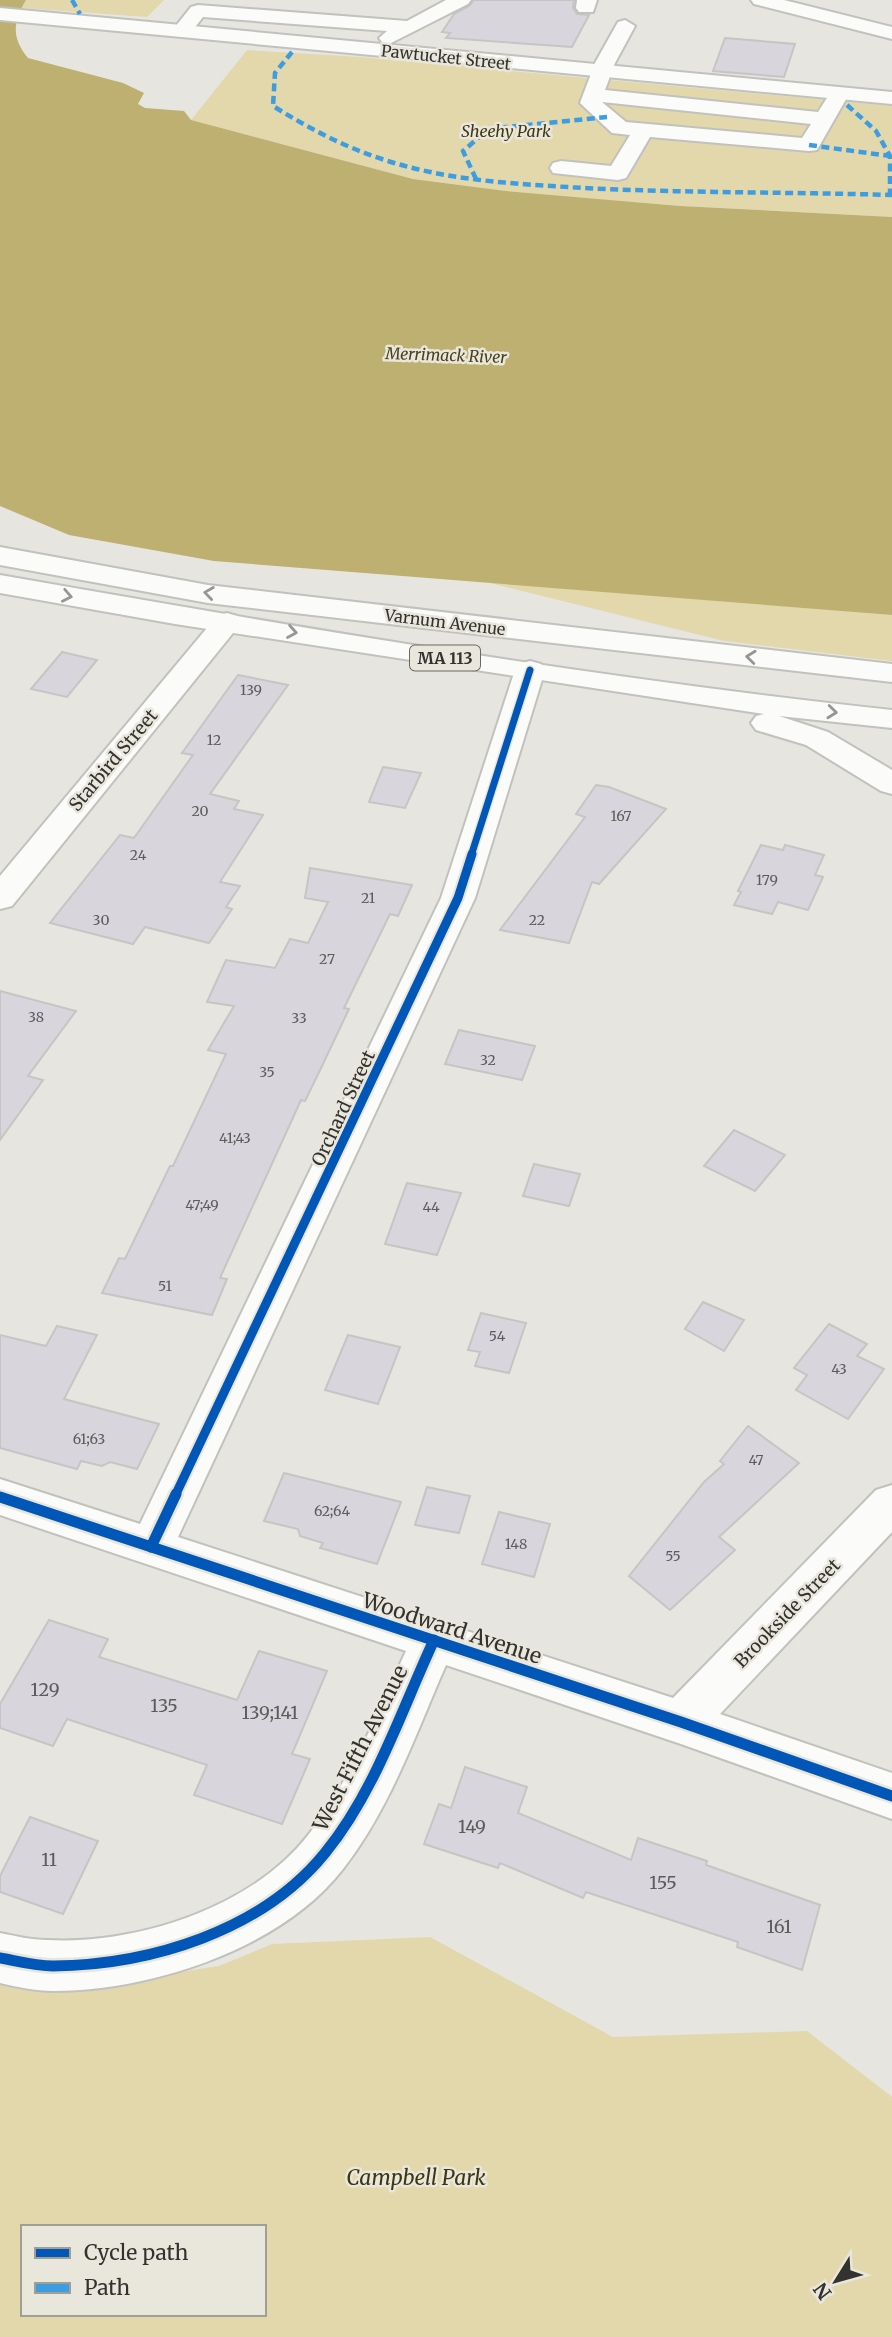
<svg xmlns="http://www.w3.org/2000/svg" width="892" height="2337" viewBox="0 0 892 2337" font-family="Merriweather,serif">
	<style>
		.green { fill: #e2d8ab; fill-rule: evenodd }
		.water { fill: #bdb070 }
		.building { fill: #d9d5dc; stroke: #c6c5c4; stroke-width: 2 }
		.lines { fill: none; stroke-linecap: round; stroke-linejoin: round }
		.minor-casing { stroke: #c1c1bd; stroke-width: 4 }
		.major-casing { stroke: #c1c1bd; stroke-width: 4 }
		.minor { fill: #fbfbfa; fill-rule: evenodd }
		.major { fill: #fbfbfa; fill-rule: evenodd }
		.quiet { stroke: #3e9de1; stroke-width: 4.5; stroke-dasharray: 8 4.5; stroke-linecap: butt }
		.cycleway-far2-casing { stroke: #e9e7dc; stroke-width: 10 }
		.cycleway-far1-casing { stroke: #e9e7dc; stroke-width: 13 }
		.cycleway-casing { stroke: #e9e7dc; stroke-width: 16 }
		.cycleway-far2 { stroke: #0057b8; stroke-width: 7 }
		.cycleway-far1 { stroke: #0057b8; stroke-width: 9 }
		.cycleway { stroke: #0057b8; stroke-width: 11 }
		.oneway { stroke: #979694 }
		.labels { text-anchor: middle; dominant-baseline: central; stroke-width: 5; stroke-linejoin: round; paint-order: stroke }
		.number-label { font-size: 14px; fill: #5e5c5b }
		.far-street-label { font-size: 16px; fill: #33322e; stroke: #e9e7dc }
		.far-park-label { font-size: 16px; font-style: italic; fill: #3d360f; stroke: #e9e7dc }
		.far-water-label { font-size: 16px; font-style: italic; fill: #48401a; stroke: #e9e7dc }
		.shield { fill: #e9e7dc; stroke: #6a6862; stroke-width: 2 }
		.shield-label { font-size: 16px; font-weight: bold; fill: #33322e }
		.street-label { font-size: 18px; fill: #33322e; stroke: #e9e7dc }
		.near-number-label { font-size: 18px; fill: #5e5c5b }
		.near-street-label { font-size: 21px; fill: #33322e; stroke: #e9e7dc }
		.near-park-label { font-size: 21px; font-style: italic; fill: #3d360f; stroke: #e9e7dc }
	</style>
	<rect width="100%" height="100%" fill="#e6e5df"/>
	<g class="green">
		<polygon points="26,0 164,0 147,17 22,8"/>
		<polygon points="247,50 360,57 892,106 892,217 680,206 506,191 413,179 191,120"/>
		<polygon points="486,582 892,615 892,661 724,641"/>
		<path d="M430 1937 613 2037 807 2031 892 2097V2337H0V1974L62 1990 219 1966 272 1944ZM23 2227H264V2314H23Z"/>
	</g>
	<path class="water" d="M0 0H26C13 22 11 37 28 58L123 83 144 93 138 104 145 108 184 111 191 120 413 179 506 191 680 206 892 217V615L214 561 69 535 0 506Z"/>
	<g class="building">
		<polygon points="474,0 574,0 573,8 577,14 589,15 572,47 446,38 450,33 442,32 454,14 469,6"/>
		<polygon points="725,38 795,44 784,77 713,71"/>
		<polygon points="62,652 97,660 67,697 31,689"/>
		<polygon points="238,675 288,685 210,794 239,801 234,809 263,815 220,882 240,886 226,907 232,909 209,943 145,927 133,944 50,923 120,835 134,838 193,755 182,753"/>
		<polygon points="383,767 421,773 405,808 369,802"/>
		<polygon points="596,785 609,787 666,809 599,884 592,882 569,943 500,930 585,817 576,814"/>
		<polygon points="761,845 783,850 785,845 824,855 815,875 823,877 808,910 778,902 772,914 734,905 741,892 738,891"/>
		<polygon points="310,868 412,885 398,916 390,914 344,1008 349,1009 322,1066 305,1101 301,1100 220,1278 227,1279 212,1315 102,1293 119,1258 125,1259 170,1166 173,1166 226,1054 208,1050 234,1006 207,1002 226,960 275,968 290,939 308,943 328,902 305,898"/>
		<polygon points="0,991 76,1011 28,1076 43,1080 0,1140"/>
		<polygon points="459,1030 535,1046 522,1080 445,1064"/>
		<polygon points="734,1130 785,1155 755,1191 704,1166"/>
		<polygon points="534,1164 580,1174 569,1206 523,1196"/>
		<polygon points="407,1183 461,1193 437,1255 385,1244"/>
		<polygon points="703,1302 744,1320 724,1351 685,1329"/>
		<polygon points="481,1313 526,1323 509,1373 475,1366 480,1352 468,1350"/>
		<polygon points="829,1324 867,1344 857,1356 884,1369 848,1419 796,1390 807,1375 794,1368"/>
		<polygon points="57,1326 97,1335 64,1399 159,1424 137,1469 110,1462 102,1466 81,1461 77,1469 0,1448 0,1335 46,1346"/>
		<polygon points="348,1335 400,1347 378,1404 325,1390"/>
		<polygon points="748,1426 799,1463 719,1537 735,1550 670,1610 629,1576 704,1482 724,1464 720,1461"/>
		<polygon points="284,1473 401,1502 377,1564 320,1548 323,1543 300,1536 298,1529 264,1521"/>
		<polygon points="427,1487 470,1496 459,1533 415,1525"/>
		<polygon points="499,1512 550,1524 534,1577 482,1564"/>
		<polygon points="49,1620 108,1639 99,1657 237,1700 259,1651 327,1671 292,1754 310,1759 282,1824 194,1795 207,1765 67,1719 53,1746 0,1728 0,1704"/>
		<polygon points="465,1767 527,1787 518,1813 631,1860 638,1838 707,1861 706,1865 820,1905 802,1970 737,1947 738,1942 586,1892 583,1898 500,1863 498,1868 424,1844 439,1804 451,1808"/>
		<polygon points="30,1817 98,1841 63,1914 0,1892 0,1876"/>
	</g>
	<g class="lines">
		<g class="minor-casing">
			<g id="minor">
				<polygon points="446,0 471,0 468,4 389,44 382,42 379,38 387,31 203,17 188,36 174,36 171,32 191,7 198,5 407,21"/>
				<polygon points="577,0 597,0 593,12 579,12 576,8"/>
				<polygon points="751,0 784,0 892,27 892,39 754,4"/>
				<path d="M625 20 635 26 615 63 605 90 818 112 832 90H846L849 94 817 150 809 151 650 137 626 178 618 180 553 173 550 168 553 163 561 161 611 166 630 135 612 133 580 103 595 63 618 22ZM602 102 811 124 802 138 626 122Z"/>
				<polygon points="227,613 237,616 242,622 237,628 12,906 0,909 0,876 217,616"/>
				<path d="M530 661 541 664 545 670 475 898 178 1537 673 1698 876 1490 892 1485V1532L720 1714 892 1773V1819L681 1744 446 1665C416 1733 390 1809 343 1869 281 1949 151 1991 53 1991 35 1991 17 1987 0 1983V1933C16 1936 31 1940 47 1940 137 1945 253 1907 309 1834 351 1779 377 1714 406 1651L0 1515V1479L140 1524 441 898 515 670 519 664Z"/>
			</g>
		</g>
		<g class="major-casing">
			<g id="major">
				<polygon points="0,8 892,92 892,104 0,20"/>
				<polygon points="0,547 208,585 892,664 892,682 208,603 0,565"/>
				<path d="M0 575C296 627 593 678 892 710V728L779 716 828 732 892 770V794L881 791 806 745 756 730 751 723 756 716 764 714 175 624 0 593Z"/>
			</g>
		</g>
		<use href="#minor" class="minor"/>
		<use href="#major" class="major"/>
		<g class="quiet">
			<polyline points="72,0 80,14"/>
			<path d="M292 52 275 73 273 106C310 129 346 148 388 161 450 181 518 184 583 188 686 193 789 192 892 195"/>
			<polyline points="847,105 876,131 890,156 890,195"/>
			<polyline points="809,145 890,156"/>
			<polyline points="476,179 463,151 484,133 506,127 607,117"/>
		</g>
		<g class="cycleway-far2-casing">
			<polyline id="cycleway-far2" points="471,856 530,670"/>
		</g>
		<g class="cycleway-far1-casing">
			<polyline id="cycleway-far1" points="175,1496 458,898 472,854"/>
		</g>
		<g class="cycleway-casing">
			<g id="cycleway">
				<polyline points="0,1497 681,1722 892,1796"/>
				<polyline points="151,1547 176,1494"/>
				<path d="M0 1958C17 1961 35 1966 53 1966 150 1965 262 1931 325 1853 375 1792 401 1711 434 1640"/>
			</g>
		</g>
		<use href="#cycleway-far2" class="cycleway-far2"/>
		<use href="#cycleway-far1" class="cycleway-far1"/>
		<use href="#cycleway" class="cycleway"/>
	</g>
	<defs><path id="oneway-chevron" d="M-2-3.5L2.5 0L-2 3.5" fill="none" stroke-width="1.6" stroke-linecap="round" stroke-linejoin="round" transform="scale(1.75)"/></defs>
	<g class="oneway">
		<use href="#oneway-chevron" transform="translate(209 593) rotate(-172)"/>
		<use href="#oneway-chevron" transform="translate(67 596) rotate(11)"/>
		<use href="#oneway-chevron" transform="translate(292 632) rotate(10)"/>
		<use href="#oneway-chevron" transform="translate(751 657) rotate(-174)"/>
		<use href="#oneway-chevron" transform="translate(832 712) rotate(6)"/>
	</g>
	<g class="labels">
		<g class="number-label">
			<text x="251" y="690">139</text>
			<text x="214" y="740">12</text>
			<text x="200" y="811">20</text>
			<text x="621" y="816">167</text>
			<text x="138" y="855">24</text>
			<text x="767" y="880">179</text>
			<text x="368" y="898">21</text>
			<text x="101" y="920">30</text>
			<text x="537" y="920">22</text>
			<text x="327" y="959">27</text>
			<text x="36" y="1017">38</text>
			<text x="299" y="1018">33</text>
			<text x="488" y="1060">32</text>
			<text x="267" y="1072">35</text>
			<text x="235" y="1138">41;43</text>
			<text x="202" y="1205">47;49</text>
			<text x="431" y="1207">44</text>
			<text x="165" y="1286">51</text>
			<text x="497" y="1336">54</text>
			<text x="839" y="1369">43</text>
			<text x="89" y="1439">61;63</text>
			<text x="756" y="1460">47</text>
			<text x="332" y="1511">62;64</text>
			<text x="516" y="1544">148</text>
			<text x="673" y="1556">55</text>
		</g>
		<g class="far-street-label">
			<text transform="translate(446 57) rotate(6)">Pawtucket Street</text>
			<text transform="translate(445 622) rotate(7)">Varnum Avenue</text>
		</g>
		<g class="far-park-label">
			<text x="506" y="131">Sheehy Park</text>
		</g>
		<g class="far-water-label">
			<text transform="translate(446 355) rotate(2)">Merrimack River</text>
		</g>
		<rect class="shield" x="410" y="645.5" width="70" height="25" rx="5"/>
		<g class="shield-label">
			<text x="445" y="658">MA 113</text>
		</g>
		<g class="street-label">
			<text transform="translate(113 760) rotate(-50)">Starbird Street</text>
			<text transform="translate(343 1108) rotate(-65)">Orchard Street</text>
			<text transform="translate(787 1613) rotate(-46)">Brookside Street</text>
		</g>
		<g class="near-number-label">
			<text x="45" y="1689">129</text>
			<text x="164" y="1705">135</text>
			<text x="270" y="1712">139;141</text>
			<text x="472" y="1826">149</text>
			<text x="49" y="1859">11</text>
			<text x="663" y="1882">155</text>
			<text x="779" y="1926">161</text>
		</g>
		<g class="near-street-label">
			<text transform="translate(452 1628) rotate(18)">Woodward Avenue</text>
			<text transform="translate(360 1748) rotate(-63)">West Fifth Avenue</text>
		</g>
		<g class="near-park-label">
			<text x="416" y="2177">Campbell Park</text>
		</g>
	</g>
	<rect x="21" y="2225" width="245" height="91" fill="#e9e7dc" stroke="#a09f96" stroke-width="2"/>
	<rect x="35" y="2248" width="35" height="10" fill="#0057b8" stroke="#a09f96" stroke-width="2"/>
	<text x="84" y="2260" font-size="21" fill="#33322e">Cycle path</text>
	<rect x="35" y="2283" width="35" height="10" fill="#3e9de1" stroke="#a09f96" stroke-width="2"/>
	<text x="84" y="2295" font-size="21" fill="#33322e">Path</text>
	<g transform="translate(836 2281) rotate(233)" stroke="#e9e7dc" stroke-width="5" paint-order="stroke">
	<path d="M0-5L12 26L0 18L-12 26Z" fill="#33322e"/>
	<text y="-10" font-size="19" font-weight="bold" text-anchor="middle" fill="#33322e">N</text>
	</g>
</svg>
